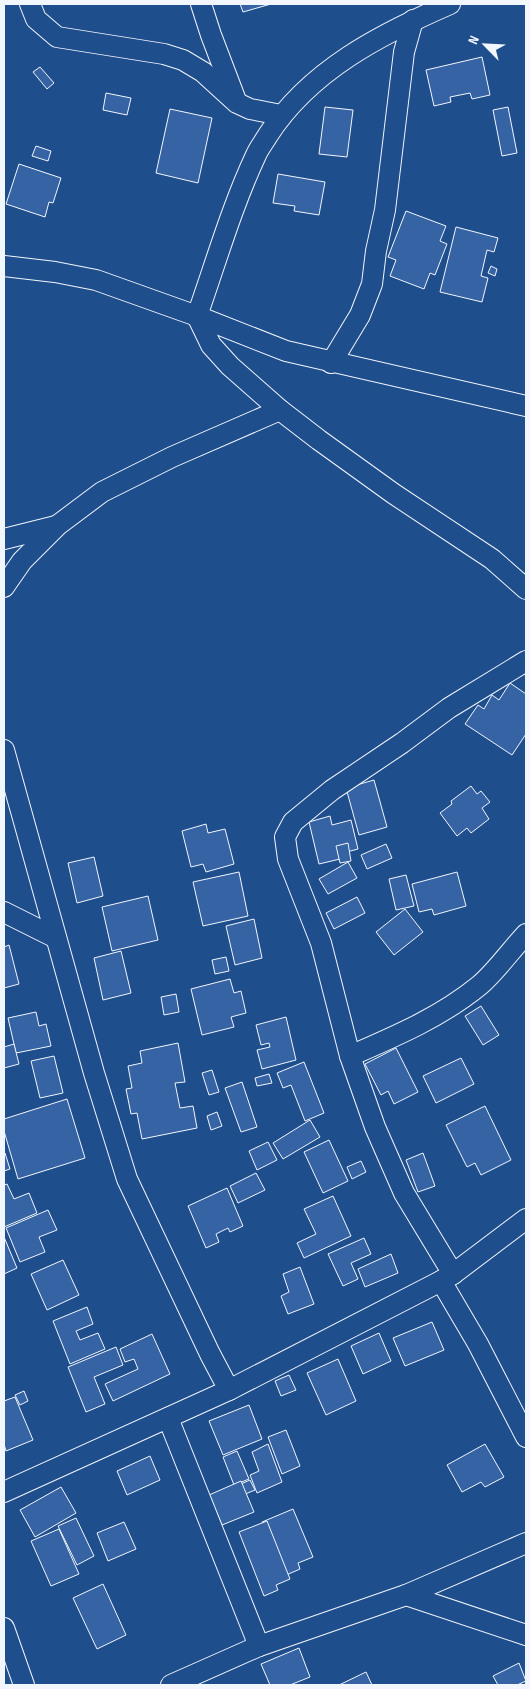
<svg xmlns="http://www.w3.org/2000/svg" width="530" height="1689" viewBox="0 0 530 1689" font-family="'Sofia Sans Condensed',sans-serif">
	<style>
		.building { fill: #3563a3; stroke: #f2f6ff }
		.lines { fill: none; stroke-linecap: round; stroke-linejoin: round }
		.street-casing { stroke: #f2f6ff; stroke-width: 22 }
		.street { stroke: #1f4e8c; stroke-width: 20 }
	</style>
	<rect width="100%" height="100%" fill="#1f4e8c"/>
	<g class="building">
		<polygon points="240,4 271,4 243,12"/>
		<polygon points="482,57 490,95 472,99 470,93 450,97 451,102 434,106 426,70"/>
		<polygon points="40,67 54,83 47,89 33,72"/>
		<polygon points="106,93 131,98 127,115 103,110"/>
		<polygon points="325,107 353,110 347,157 319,154"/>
		<polygon points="508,107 517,153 502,156 493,110"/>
		<polygon points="170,109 212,118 198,183 156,173"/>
		<polygon points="36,146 51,151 48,161 32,156"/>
		<polygon points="19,164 61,178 53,203 49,202 45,217 6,204"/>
		<polygon points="278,174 325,182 319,215 294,211 295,206 273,203"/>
		<polygon points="406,211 446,226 440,241 447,244 435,275 430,273 424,289 390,276 396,260 388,257"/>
		<polygon points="456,227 498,238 494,252 487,250 481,276 488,278 482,302 440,292"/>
		<polygon points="491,266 497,269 495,276 488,273"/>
		<polygon points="510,683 526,694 526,734 512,755 465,724 478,705 484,709 492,695 499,700"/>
		<polygon points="374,780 387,827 359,835 346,788"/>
		<polygon points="471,786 477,794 481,791 490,802 482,808 489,819 471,833 467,828 457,836 440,813 452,804 451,801"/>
		<polygon points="330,816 332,825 351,820 358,849 339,854 340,859 319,864 309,822"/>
		<polygon points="206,824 208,833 225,829 234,864 206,872 203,864 191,867 182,831"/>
		<polygon points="348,843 351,861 340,863 336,846"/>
		<polygon points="386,844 392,858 367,869 361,855"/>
		<polygon points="94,857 103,896 77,903 68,863"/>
		<polygon points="348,862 357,878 328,894 319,879"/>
		<polygon points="239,872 248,916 203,926 193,882"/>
		<polygon points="457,872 466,906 434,915 432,909 419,912 412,884"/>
		<polygon points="406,875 414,906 396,910 389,879"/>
		<polygon points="148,896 158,940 112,951 102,907"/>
		<polygon points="357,897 365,913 334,929 326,913"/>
		<polygon points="405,909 423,932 394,955 376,932"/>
		<polygon points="254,919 262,958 235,965 226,926"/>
		<polygon points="9,945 19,984 4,988 4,947"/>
		<polygon points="121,951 131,993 103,1000 94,958"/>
		<polygon points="226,957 229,971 215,974 212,960"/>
		<polygon points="230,979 234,993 241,991 246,1013 231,1017 234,1027 202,1035 191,989"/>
		<polygon points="176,994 179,1012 164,1015 161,997"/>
		<polygon points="481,1006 499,1035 483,1045 465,1016"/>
		<polygon points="36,1012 39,1026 46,1024 51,1046 16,1053 8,1018"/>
		<polygon points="286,1017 296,1060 262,1069 257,1050 270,1047 269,1043 261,1045 256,1025"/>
		<polygon points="178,1043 185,1082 175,1083 180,1108 193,1106 197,1128 142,1139 137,1113 131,1114 126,1089 132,1088 128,1066 142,1063 140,1051"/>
		<polygon points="14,1044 19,1064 4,1068 4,1047"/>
		<polygon points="396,1048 418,1092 394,1104 388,1091 381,1095 365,1064"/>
		<polygon points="54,1056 63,1093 40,1098 31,1061"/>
		<polygon points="461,1058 474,1084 436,1103 423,1076"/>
		<polygon points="304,1062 324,1113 305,1121 291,1085 283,1088 277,1073"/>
		<polygon points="212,1070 219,1092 209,1095 202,1073"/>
		<polygon points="269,1074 272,1083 257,1086 255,1078"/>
		<polygon points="242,1082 257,1127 241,1132 225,1088"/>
		<polygon points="67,1099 85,1158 18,1179 4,1131 4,1119"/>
		<polygon points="485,1106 511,1160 481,1175 475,1163 467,1167 446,1125"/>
		<polygon points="217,1112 222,1126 211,1130 207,1116"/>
		<polygon points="310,1120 320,1137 283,1159 273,1143"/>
		<polygon points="329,1140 348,1181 323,1193 304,1152"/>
		<polygon points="268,1142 277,1160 257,1170 249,1151"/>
		<polygon points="4,1153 5,1153 10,1169 4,1171"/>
		<polygon points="423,1153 435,1186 418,1192 406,1160"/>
		<polygon points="361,1161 366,1172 352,1179 347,1167"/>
		<polygon points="256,1173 265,1190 238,1203 230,1186"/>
		<polygon points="7,1184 14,1199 29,1193 37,1213 4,1227 4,1185"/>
		<polygon points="227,1188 243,1226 230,1232 228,1228 216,1234 219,1242 206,1248 188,1206"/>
		<polygon points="333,1196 351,1236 304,1258 297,1243 316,1234 304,1209"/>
		<polygon points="48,1210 57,1230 39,1237 45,1252 20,1262 6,1228"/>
		<polygon points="4,1237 17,1268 4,1274"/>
		<polygon points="364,1238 371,1254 351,1263 358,1279 343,1286 328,1254"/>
		<polygon points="391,1254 398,1273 365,1287 358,1269"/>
		<polygon points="63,1260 79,1295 47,1310 31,1274"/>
		<polygon points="300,1267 314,1304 288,1314 281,1296 289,1292 283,1274"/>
		<polygon points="87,1307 93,1324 76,1331 80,1340 98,1333 105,1349 70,1364 53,1321"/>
		<polygon points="432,1322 444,1350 405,1366 393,1338"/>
		<polygon points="379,1333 391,1361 363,1374 351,1346"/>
		<polygon points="152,1334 170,1374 113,1401 105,1384 138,1369 134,1359 125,1362 120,1349"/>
		<polygon points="116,1347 123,1365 94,1377 105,1404 86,1412 68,1367"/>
		<polygon points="338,1359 356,1401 326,1415 307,1373"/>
		<polygon points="289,1375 296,1390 281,1396 275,1381"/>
		<polygon points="24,1391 28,1401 20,1405 15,1395"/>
		<polygon points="15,1397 33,1440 6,1451 4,1444 4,1401"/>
		<polygon points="249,1405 262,1439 223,1455 209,1421"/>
		<polygon points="286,1430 300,1466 282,1474 268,1437"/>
		<polygon points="268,1444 282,1482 257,1493 250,1475 259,1471 252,1452"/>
		<polygon points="485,1444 504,1477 485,1487 481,1482 462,1492 447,1465"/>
		<polygon points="237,1451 249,1479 234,1485 223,1457"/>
		<polygon points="150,1456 160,1480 127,1495 117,1471"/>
		<polygon points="250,1480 255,1490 238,1497 234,1487"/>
		<polygon points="241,1481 254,1512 222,1525 209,1495"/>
		<polygon points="61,1487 76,1513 35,1537 20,1510"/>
		<polygon points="293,1509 313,1557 298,1563 300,1569 284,1576 262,1522"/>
		<polygon points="76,1518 94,1556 77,1565 58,1526"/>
		<polygon points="267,1521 290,1579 276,1585 278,1590 264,1596 239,1532"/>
		<polygon points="124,1522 136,1549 108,1561 97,1533"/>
		<polygon points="59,1529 79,1574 51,1586 31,1541"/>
		<polygon points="103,1584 126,1635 97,1649 73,1598"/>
		<polygon points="299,1648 310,1677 290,1685 270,1685 261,1664"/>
		<polygon points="519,1663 526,1681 517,1685 498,1685 493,1676"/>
		<polygon points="366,1672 372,1685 339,1685"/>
	</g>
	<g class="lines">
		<g class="street-casing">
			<g id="street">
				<polyline points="30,4 36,19 57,37 164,54 183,60 203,72 237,103 250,109 281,115"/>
				<polyline points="201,4 211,35 235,98"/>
				<path d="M450 4C381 34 310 70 268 135 264 142 259 148 256 155 232 206 216 262 197 316L211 345 230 366 280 410 319 440 394 494 492 559 526 589"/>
				<polyline points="4,266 55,272 96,280 197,316 286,351 526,406"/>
				<polyline points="331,363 360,315 372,284 376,251 385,210 404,52 413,20"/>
				<polyline points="4,539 56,526"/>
				<polyline points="4,587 22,561 58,525 102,492 172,457 280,410"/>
				<polyline points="4,750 94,1073 127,1179 210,1354 229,1390"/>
				<polyline points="4,912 56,938"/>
				<path d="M350 1056C396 1036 441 1017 480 985 497 970 511 950 526 934"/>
				<polyline points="453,1274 404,1193 375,1127 350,1056 321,943 288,859 285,837 293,822 332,790 402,743 449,708 526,661"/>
				<polyline points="441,1281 478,1344 526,1437"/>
				<polyline points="168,1418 259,1646"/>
				<polyline points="4,1492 229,1390 441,1281 453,1274 526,1219"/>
				<polyline points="406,1595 526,1635"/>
				<polyline points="4,1628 24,1685"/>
				<polyline points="171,1685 259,1646 406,1595 526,1543"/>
			</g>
		</g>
		<use href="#street" class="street"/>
	</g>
	<rect width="530" height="1689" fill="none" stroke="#f2f6ff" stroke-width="10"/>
	<g transform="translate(485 45) rotate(294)" stroke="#1f4e8c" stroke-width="4" paint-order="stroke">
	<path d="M0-4L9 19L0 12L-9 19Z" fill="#f2f6ff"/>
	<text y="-8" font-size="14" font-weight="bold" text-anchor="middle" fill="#f2f6ff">N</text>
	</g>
</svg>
